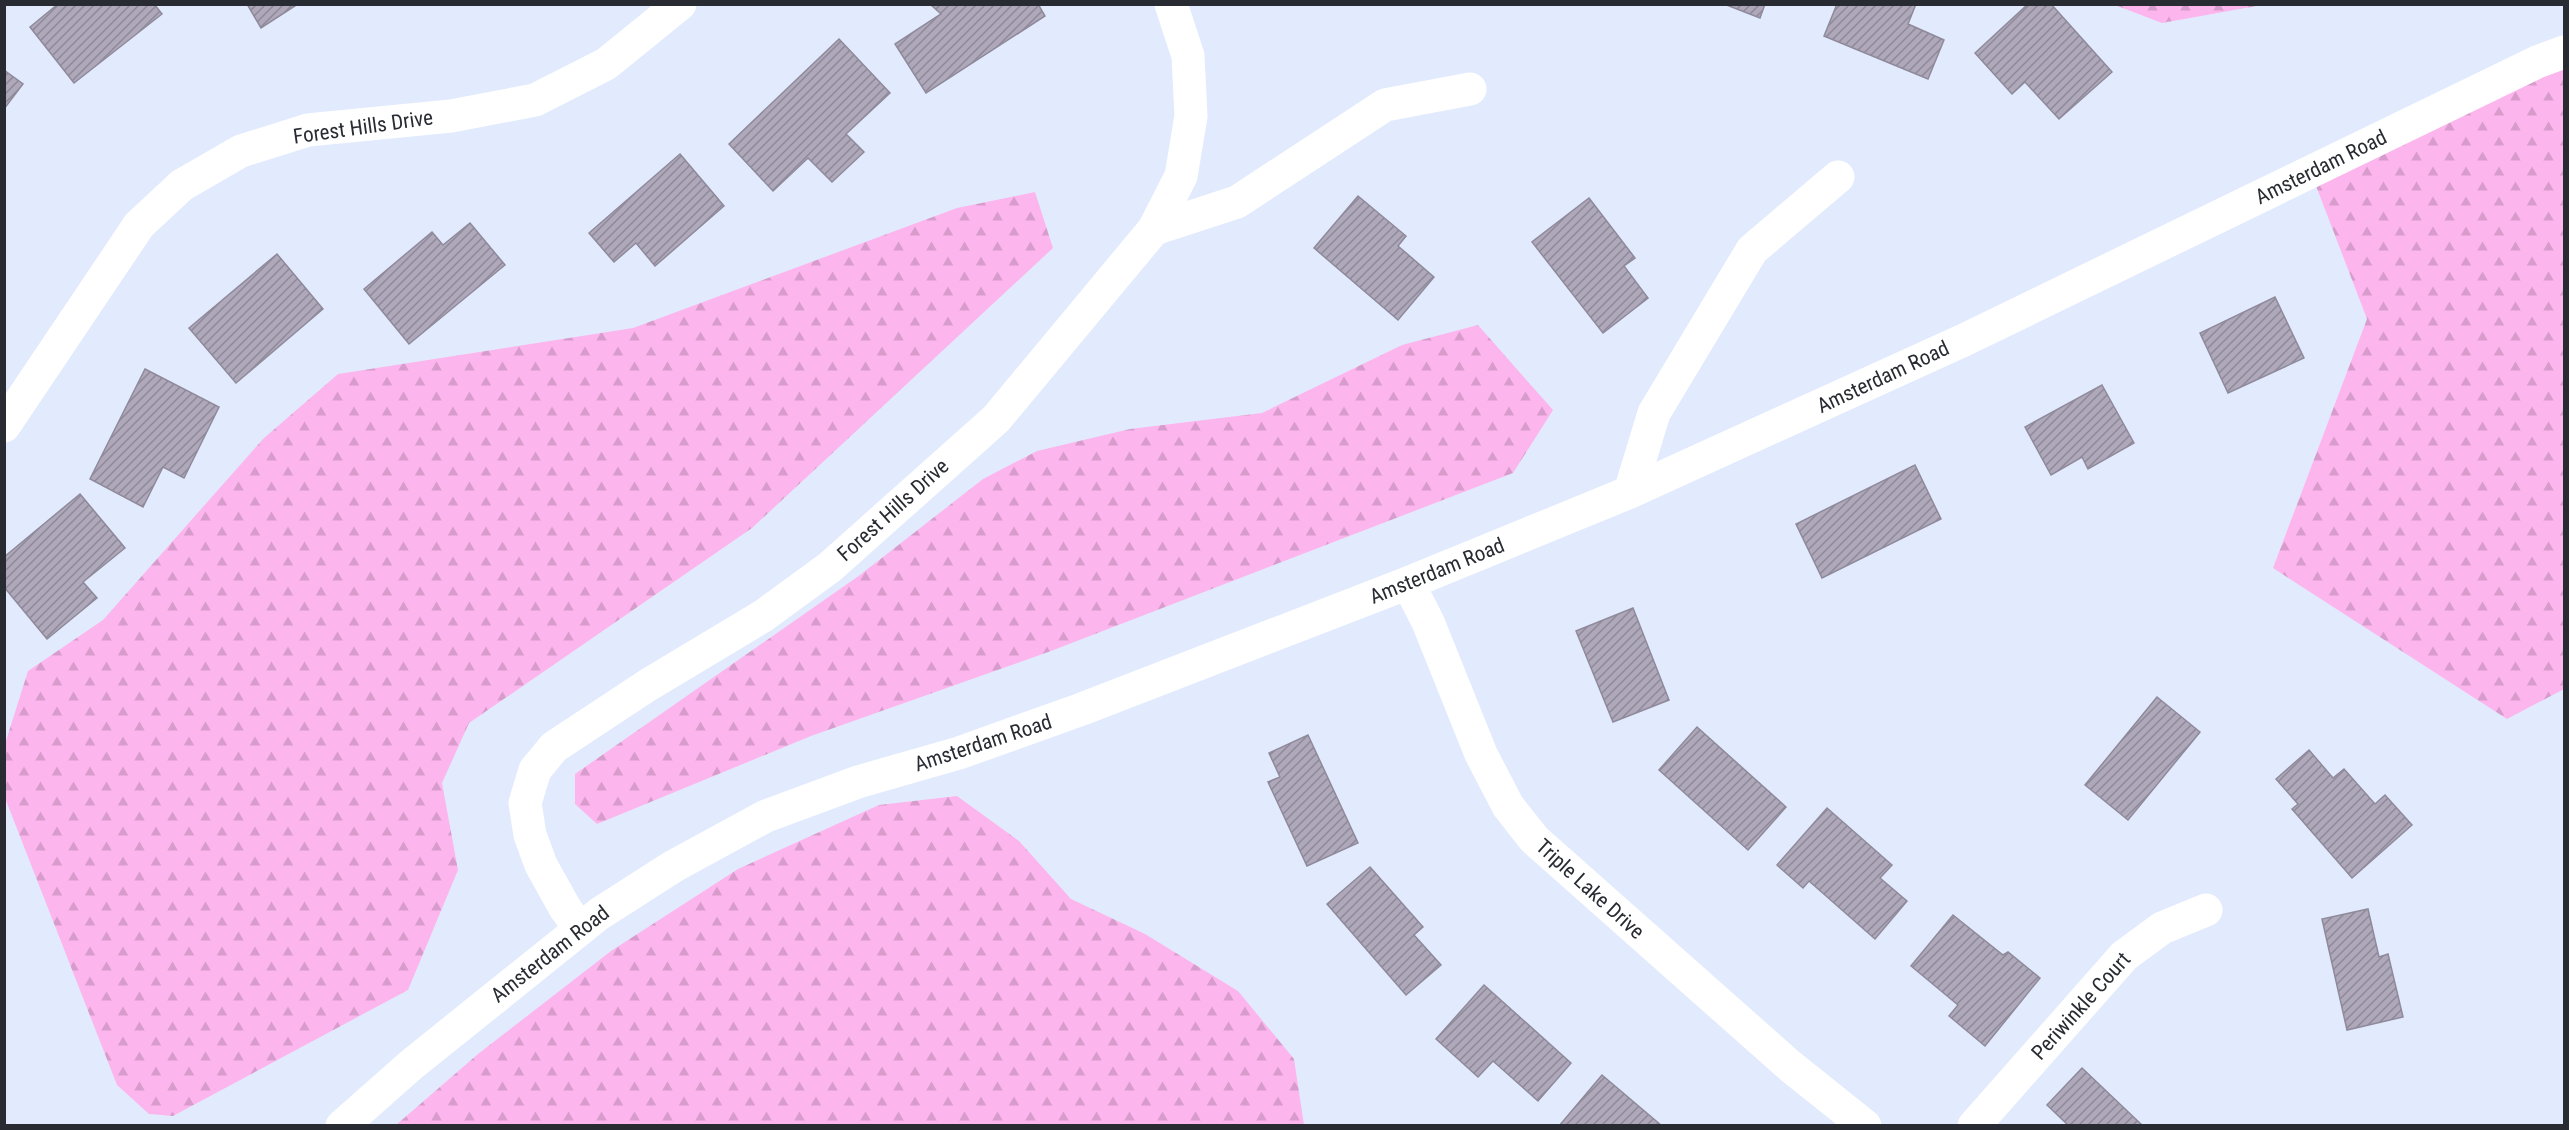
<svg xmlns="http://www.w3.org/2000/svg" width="2569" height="1130" viewBox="0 0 2569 1130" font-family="'Roboto Condensed',sans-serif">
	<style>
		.forest { fill: url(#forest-firs) }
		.building { fill: url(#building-hatch); stroke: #8f8a9b; stroke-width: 1.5 }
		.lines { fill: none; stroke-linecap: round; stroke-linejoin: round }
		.minor { stroke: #fff; stroke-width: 33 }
		.labels { text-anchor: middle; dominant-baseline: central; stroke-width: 6; stroke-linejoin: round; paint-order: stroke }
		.street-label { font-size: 21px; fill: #282b32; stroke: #fff }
	</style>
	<defs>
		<pattern id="forest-firs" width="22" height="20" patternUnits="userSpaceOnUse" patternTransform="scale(1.5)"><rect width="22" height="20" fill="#fcb5ed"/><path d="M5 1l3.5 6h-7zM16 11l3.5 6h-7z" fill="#d89ccc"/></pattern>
		<pattern id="building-hatch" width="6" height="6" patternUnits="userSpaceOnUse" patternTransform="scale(1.5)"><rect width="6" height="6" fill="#aea8ba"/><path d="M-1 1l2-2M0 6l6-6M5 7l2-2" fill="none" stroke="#8e8998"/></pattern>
	</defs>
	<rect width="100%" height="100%" fill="#e2ebfd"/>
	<g class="forest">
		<polygon points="2115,5 2262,5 2162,23"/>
		<polygon points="2564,52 2564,689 2507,719 2273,568 2367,319 2313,178"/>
		<polygon points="1035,192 1053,248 752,528 469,723 442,783 458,870 408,990 173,1116 149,1114 117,1085 5,798 5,744 28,671 103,620 263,439 338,374 633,328 957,208"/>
		<polygon points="1478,325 1553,410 1513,473 1051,651 811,736 597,824 575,804 575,774 860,575 983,479 1037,451 1130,429 1262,413 1402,345"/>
		<polygon points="957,796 1019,841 1071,899 1145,934 1238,991 1294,1059 1304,1125 396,1125 478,1054 611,951 738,869 879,805"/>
	</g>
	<g class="building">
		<polygon points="58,4 154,4 162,14 74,83 30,27"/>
		<polygon points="247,4 298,4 261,28"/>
		<polygon points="930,4 1038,4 1045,16 926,93 895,44 941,14"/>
		<polygon points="1724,4 1765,4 1760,18"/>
		<polygon points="1837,4 1916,4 1908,24 1944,40 1928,79 1824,36"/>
		<polygon points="2028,4 2051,4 2112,72 2059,119 2025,82 2012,94 1975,53"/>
		<polygon points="839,39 890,93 846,134 864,152 832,182 808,158 773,191 729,144"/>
		<polygon points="4,70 23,84 4,109"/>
		<polygon points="680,154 724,206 655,266 636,243 614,262 589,233"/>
		<polygon points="1358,196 1406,236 1398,246 1434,277 1398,320 1314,248"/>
		<polygon points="1589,198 1635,258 1624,266 1648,298 1603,333 1532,242"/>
		<polygon points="470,223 505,265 409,344 364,289 432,232 443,245"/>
		<polygon points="277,254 323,309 236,383 189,328"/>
		<polygon points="2275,297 2304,358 2228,393 2200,333"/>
		<polygon points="145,369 219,407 184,478 163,467 143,507 90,479"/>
		<polygon points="2102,385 2134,443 2088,469 2082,457 2051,475 2025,427"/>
		<polygon points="1915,465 1941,519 1822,578 1796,524"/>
		<polygon points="80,494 125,548 83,582 97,598 47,639 4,587 4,557"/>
		<polygon points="1633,608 1669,700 1613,722 1576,631"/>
		<polygon points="2157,697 2200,732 2128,820 2085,785"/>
		<polygon points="1697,727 1786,807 1748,850 1659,770"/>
		<polygon points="1308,735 1358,843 1307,866 1268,782 1280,777 1269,753"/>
		<polygon points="2309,750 2333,778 2344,769 2375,804 2385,795 2412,825 2352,878 2292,809 2298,804 2276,779"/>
		<polygon points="1827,808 1892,865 1880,878 1907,901 1875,939 1809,881 1803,888 1777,865"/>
		<polygon points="1370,867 1423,927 1414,935 1441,965 1406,995 1327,904"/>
		<polygon points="2368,909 2379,957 2388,954 2403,1017 2347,1030 2322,919"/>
		<polygon points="1953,915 2003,955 2008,952 2040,978 1985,1046 1949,1016 1958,1005 1911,966"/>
		<polygon points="1484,985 1571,1063 1538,1101 1493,1061 1478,1077 1436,1039"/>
		<polygon points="2082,1068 2143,1126 2069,1126 2047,1105"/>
		<polygon points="1602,1075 1662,1126 1559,1126"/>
	</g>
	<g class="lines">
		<g class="minor">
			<polyline points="1154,229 1237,202 1385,105 1470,89"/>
			<polyline points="4,426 139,225 182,185 241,151 308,130 451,116 535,100 606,64 680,4"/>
			<polyline points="1630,492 1654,413 1752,250 1838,177"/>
			<polyline points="1408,583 1428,622 1481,754 1508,806 1534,839 1790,1066 1865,1126"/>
			<polyline points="580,929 565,908 541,865 530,835 525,803 535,770 554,747 648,685 763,616 830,567 996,419 1154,229 1181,176 1191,116 1188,56 1171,4"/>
			<polyline points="342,1126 411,1065 599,914 674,866 766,816 858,782 959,753 1082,709 1408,583 1630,492 1964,340 2537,62 2564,52"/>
			<polyline points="1974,1126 2124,956 2162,928 2206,910"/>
		</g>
	</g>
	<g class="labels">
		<g class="street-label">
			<text transform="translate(363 127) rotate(-8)">Forest Hills Drive</text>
			<text transform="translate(2321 167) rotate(-26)">Amsterdam Road</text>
			<text transform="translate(1883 377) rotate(-25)">Amsterdam Road</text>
			<text transform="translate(893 510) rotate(-42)">Forest Hills Drive</text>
			<text transform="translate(1437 571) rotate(-22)">Amsterdam Road</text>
			<text transform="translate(983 743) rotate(-18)">Amsterdam Road</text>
			<text transform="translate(1590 889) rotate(42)">Triple Lake Drive</text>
			<text transform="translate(550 954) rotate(-38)">Amsterdam Road</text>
			<text transform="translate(2081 1006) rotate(-48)">Periwinkle Court</text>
		</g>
	</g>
	<rect width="2569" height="1130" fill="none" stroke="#282b32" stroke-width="12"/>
</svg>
